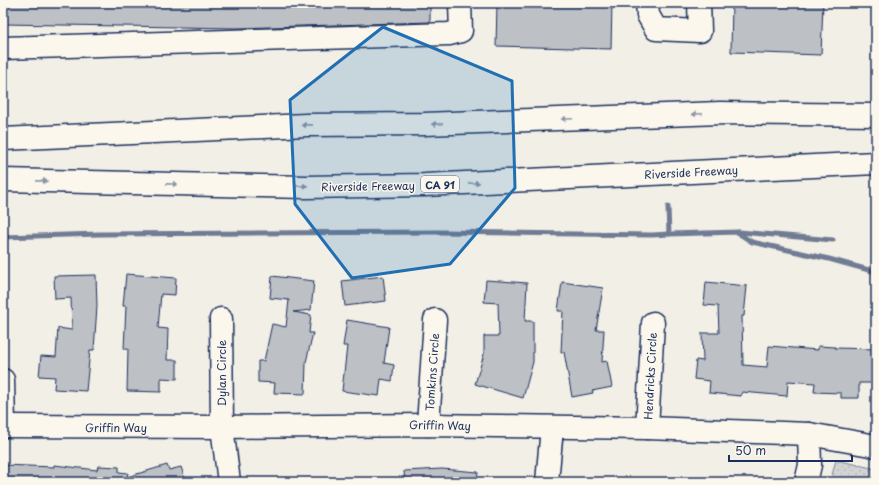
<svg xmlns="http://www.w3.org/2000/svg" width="879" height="485" viewBox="0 0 879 485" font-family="'Playpen Sans',sans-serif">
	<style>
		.grass { fill: url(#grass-dots); stroke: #768198 }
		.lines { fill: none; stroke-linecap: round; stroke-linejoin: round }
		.stream { stroke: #707b93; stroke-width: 5 }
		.building { fill: #bdc0c4; stroke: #1b2f5e }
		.minor-casing { stroke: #1b2f5e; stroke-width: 25 }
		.highway-casing { stroke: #1b2f5e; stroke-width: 25 }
		.minor { stroke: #fbf7ec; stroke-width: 22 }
		.highway { stroke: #fbf7ec; stroke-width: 22 }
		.oneway { fill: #8b93a5 }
		.marked { fill: #1f6fb2; fill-opacity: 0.2; stroke: #1f6fb2; stroke-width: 3; stroke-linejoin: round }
		.labels { text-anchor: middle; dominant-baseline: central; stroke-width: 3; stroke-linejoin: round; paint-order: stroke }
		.shield { fill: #fbf7ec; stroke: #5e6b89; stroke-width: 1 }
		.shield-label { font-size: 10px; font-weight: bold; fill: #1b2f5e }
		.street-label { font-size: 11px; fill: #1b2f5e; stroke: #fbf7ec }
	</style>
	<defs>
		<pattern id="grass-dots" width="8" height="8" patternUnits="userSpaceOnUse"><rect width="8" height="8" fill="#d2d3d2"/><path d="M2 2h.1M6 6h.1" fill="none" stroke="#b4b5b7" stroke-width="1.8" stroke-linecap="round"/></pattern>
	</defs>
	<rect width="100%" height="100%" fill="#f2efe6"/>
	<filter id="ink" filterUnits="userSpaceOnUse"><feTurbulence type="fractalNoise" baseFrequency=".025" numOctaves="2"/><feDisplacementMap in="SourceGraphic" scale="8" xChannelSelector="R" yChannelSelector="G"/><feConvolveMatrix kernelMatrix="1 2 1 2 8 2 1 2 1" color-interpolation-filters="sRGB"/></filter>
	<g filter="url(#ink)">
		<polygon class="grass" points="836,460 876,469 876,482 830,482"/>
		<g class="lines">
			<g class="stream">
				<polyline points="739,232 833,240"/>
				<polyline points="669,234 739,232 741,235 752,242 829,259 876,272"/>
				<polyline points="3,237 99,234 439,232 652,235 669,234 668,207"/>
			</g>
		</g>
		<g class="building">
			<polygon points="3,3 430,3 430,22 237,28 3,24"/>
			<polygon points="497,3 612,3 611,49 496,46"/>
			<polygon points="732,3 823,3 821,55 731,52"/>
			<polygon points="126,274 176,278 175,295 161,294 158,328 168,329 167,360 177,360 177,379 161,378 161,392 127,391 128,349 124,349 126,306 123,306"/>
			<polygon points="96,275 97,306 94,350 90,350 86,391 54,389 55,377 39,376 41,356 56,357 58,328 72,330 71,298 55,299 54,276"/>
			<polygon points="272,276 314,281 311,310 293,312 311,315 309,333 313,333 306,362 305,394 274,393 275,383 258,382 258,361 264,361 272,324 286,327 289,300 270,298"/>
			<polygon points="383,276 386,301 345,306 342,281"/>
			<polygon points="486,280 527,283 525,321 533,321 533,362 523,398 475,384 484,354 484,336 499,336 498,303 484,302"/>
			<polygon points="562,282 603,288 596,330 604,330 602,362 607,361 612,387 592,391 593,393 572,397 564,352 561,352 563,311 558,311"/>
			<polygon points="706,282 747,286 744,316 742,316 743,365 767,367 769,346 818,350 818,346 835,347 835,348 875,349 874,383 859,383 859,398 841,398 841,393 814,392 815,383 788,381 787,396 742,392 741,396 709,393 710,381 694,379 696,360 703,361 702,333 719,333 718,306 704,305"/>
			<polygon points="347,320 389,327 384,363 394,365 392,381 381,379 379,396 342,391 347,346 343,346"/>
			<polygon points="3,465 54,467 54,465 97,470 98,466 119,467 119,472 128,473 127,477 167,465 169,470 181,467 186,482 3,482"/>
			<polygon points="442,469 478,472 477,482 405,482 404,471"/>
		</g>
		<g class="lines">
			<g class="minor-casing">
				<g id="minor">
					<polyline points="647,3 648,15 656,29 700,31 699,3"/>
					<polyline points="3,48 449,34 461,31 460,3"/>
					<polyline points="221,319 222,427 229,482"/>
					<polyline points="3,380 4,426"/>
					<polyline points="428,425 435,320"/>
					<polyline points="3,426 222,427 428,425 647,428 809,434 876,446"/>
					<polyline points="647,428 653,323"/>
					<polyline points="547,482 552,428"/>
					<polyline points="806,482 810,465 809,434"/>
				</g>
			</g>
			<g class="highway-casing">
				<g id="highway">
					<polyline points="3,139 306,125 424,124 720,113 876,115"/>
					<polyline points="3,180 306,187 425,185 876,163"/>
				</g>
			</g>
			<use href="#minor" class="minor"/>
			<use href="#highway" class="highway"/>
		</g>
		<defs><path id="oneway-solid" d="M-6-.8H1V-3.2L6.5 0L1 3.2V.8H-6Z"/></defs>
		<g class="oneway">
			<use href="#oneway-solid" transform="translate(697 114) rotate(178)"/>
			<use href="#oneway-solid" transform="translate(567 119) rotate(178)"/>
			<use href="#oneway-solid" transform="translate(437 124) rotate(178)"/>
			<use href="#oneway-solid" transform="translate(307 125) rotate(179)"/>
			<use href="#oneway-solid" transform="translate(42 181) rotate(1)"/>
			<use href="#oneway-solid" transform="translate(474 183) rotate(-3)"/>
			<use href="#oneway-solid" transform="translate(172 184) rotate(1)"/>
			<use href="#oneway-solid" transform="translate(302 186) rotate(1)"/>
		</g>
	</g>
	<path class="marked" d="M383 27 512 81 515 188 450 264 352 278 295 204 290 100Z"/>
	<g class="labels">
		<rect class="shield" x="421" y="176" width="38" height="16" rx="3"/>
		<g class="shield-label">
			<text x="440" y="184">CA 91</text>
		</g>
		<g class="street-label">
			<text transform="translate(691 172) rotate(-3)">Riverside Freeway</text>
			<text transform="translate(368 186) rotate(-1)">Riverside Freeway</text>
			<text transform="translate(432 372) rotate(-86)">Tomkins Circle</text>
			<text transform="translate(221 373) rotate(-90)">Dylan Circle</text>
			<text transform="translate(650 376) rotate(-87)">Hendricks Circle</text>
			<text transform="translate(440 425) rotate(1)">Griffin Way</text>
			<text x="116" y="427">Griffin Way</text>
		</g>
	</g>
	<rect width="879" height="485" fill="none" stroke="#fbf7ec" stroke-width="16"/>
	<rect x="8" y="8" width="863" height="469" fill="none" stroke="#1b2f5e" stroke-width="1.5" filter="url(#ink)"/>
	<path d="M729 455v6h123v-6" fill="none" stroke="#1b2f5e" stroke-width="2"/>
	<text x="735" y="455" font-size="12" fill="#1b2f5e" stroke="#fbf7ec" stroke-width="3" paint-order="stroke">50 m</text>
</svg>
